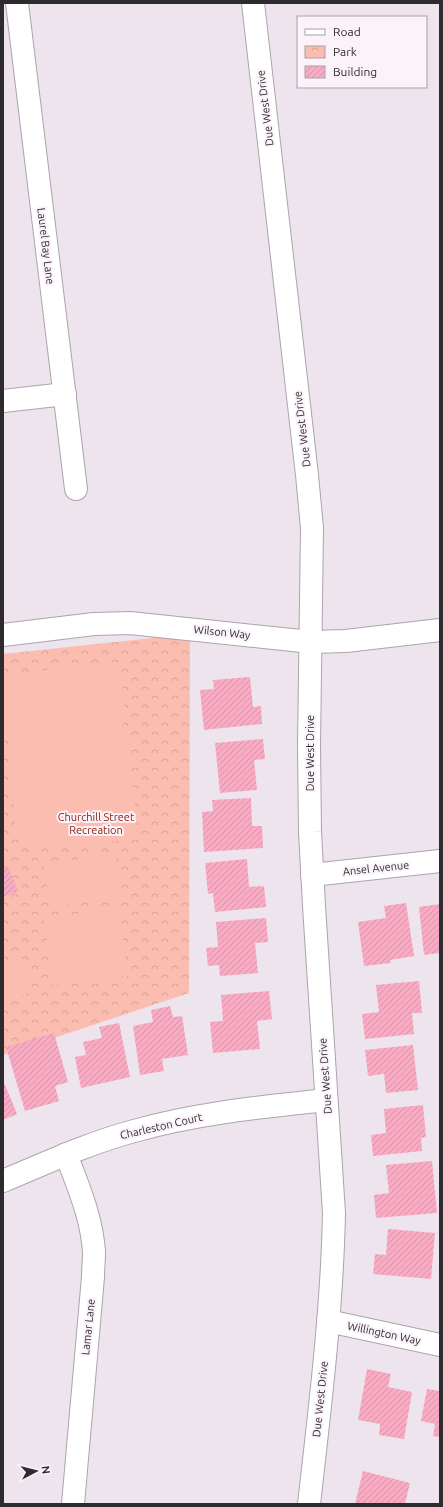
<svg xmlns="http://www.w3.org/2000/svg" width="443" height="1507" viewBox="0 0 443 1507" font-family="Ubuntu,sans-serif">
	<style>
		.park { fill: url(#park-crowns) }
		.pitch { fill: #fabdb0 }
		.building { fill: url(#building-hatch) }
		.lines { fill: none; stroke-linecap: round; stroke-linejoin: round }
		.street-casing { stroke: #aca4ac; stroke-width: 24 }
		.street { stroke: #fff; stroke-width: 22 }
		.labels { text-anchor: middle; dominant-baseline: central; stroke-width: 4; stroke-linejoin: round; paint-order: stroke }
		.street-label { font-size: 11px; fill: #2e2b2e; stroke: #fbf2fa }
		.park-label { font-size: 11px; fill: #881c09; stroke: #fbf2fa }
	</style>
	<defs>
		<pattern id="park-crowns" width="20" height="18" patternUnits="userSpaceOnUse"><rect width="20" height="18" fill="#fabdb0"/><path d="M2 6a3 3 0 1 1 6 0M12 15a3 3 0 1 1 6 0" fill="none" stroke="#d7a398"/></pattern>
		<pattern id="building-hatch" width="6" height="6" patternUnits="userSpaceOnUse"><rect width="6" height="6" fill="#f7acc3"/><path d="M-1 1l2-2M0 6l6-6M5 7l2-2" fill="none" stroke="#d494a8"/></pattern>
	</defs>
	<rect width="100%" height="100%" fill="#ede4ed"/>
	<polygon class="park" points="190,634 189,993 3,1055 3,654"/>
	<g class="pitch">
		<polygon points="113,662 121,669 126,721 119,728 127,736 137,823 124,840 35,849 17,837 7,749 15,741 5,733 3,719 3,677 4,675"/>
		<polygon points="116,855 121,898 50,907 44,864"/>
		<polygon points="119,908 128,976 53,986 44,918"/>
		<polygon points="23,959 32,992 3,1000 3,965"/>
	</g>
	<g class="building">
		<polygon points="250,677 253,707 261,706 262,724 204,730 200,690 214,689 213,680"/>
		<polygon points="263,739 265,759 254,760 257,790 220,793 215,743"/>
		<polygon points="251,798 252,826 262,826 263,848 204,852 202,812 213,811 212,800"/>
		<polygon points="247,859 249,887 264,886 266,907 215,912 213,893 208,894 205,863"/>
		<polygon points="8,867 18,891 3,897 3,869"/>
		<polygon points="406,903 414,956 390,960 391,963 364,966 358,922 386,918 384,906"/>
		<polygon points="440,904 440,953 424,955 419,907"/>
		<polygon points="266,918 268,942 255,943 258,973 220,976 219,965 208,966 206,948 218,947 216,922"/>
		<polygon points="419,981 422,1013 412,1013 414,1034 365,1039 362,1014 379,1012 376,985"/>
		<polygon points="269,991 272,1019 257,1021 260,1049 213,1053 210,1022 223,1021 221,995"/>
		<polygon points="170,1006 173,1017 182,1016 188,1055 162,1059 164,1071 140,1075 133,1026 153,1022 151,1010"/>
		<polygon points="119,1023 130,1077 81,1088 75,1057 86,1055 83,1042 102,1038 99,1027"/>
		<polygon points="54,1033 68,1082 55,1086 59,1101 25,1111 6,1047"/>
		<polygon points="413,1045 418,1090 386,1093 384,1074 368,1076 365,1050"/>
		<polygon points="3,1080 17,1114 3,1120"/>
		<polygon points="423,1105 426,1137 421,1138 422,1151 373,1156 371,1135 386,1133 384,1109"/>
		<polygon points="432,1161 437,1213 376,1218 374,1195 389,1193 386,1165"/>
		<polygon points="388,1229 435,1233 431,1279 373,1274 375,1254 386,1255"/>
		<polygon points="367,1369 391,1374 388,1387 412,1392 404,1439 379,1435 380,1424 358,1420"/>
		<polygon points="427,1389 440,1391 440,1437 433,1436 435,1424 421,1421"/>
		<polygon points="363,1471 410,1483 405,1504 355,1504"/>
	</g>
	<g class="lines">
		<g class="street-casing">
			<g id="street">
				<polyline points="17,3 76,489"/>
				<path d="M253 3 307 475 312 528 309 746 310 832 314 906 334 1213C332 1310 320 1407 309 1504"/>
				<polyline points="3,401 65,394"/>
				<polyline points="3,635 94,624 130,623 311,642 346,641 440,630"/>
				<polyline points="312,875 440,861"/>
				<path d="M66 1154C78 1186 92 1218 94 1252 94 1261 93 1269 93 1277L73 1504"/>
				<path d="M3 1181C46 1163 89 1143 134 1131 197 1113 262 1107 326 1100"/>
				<polyline points="328,1321 440,1345"/>
			</g>
		</g>
		<use href="#street" class="street"/>
	</g>
	<g class="labels">
		<g class="street-label">
			<text transform="translate(265 108) rotate(-97)">Due West Drive</text>
			<text transform="translate(46 246) rotate(83)">Laurel Bay Lane</text>
			<text transform="translate(302 429) rotate(-97)">Due West Drive</text>
			<text transform="translate(222 632) rotate(6)">Wilson Way</text>
			<text transform="translate(310 753) rotate(-90)">Due West Drive</text>
			<text transform="translate(376 868) rotate(-6)">Ansel Avenue</text>
			<text transform="translate(325 1076) rotate(-94)">Due West Drive</text>
			<text transform="translate(161 1126) rotate(-13)">Charleston Court</text>
			<text transform="translate(88 1327) rotate(-84)">Lamar Lane</text>
			<text transform="translate(384 1333) rotate(12)">Willington Way</text>
			<text transform="translate(320 1399) rotate(-84)">Due West Drive</text>
		</g>
		<g class="park-label">
			<text x="96" y="817">Churchill Street<tspan x="96" dy="13">Recreation</tspan></text>
		</g>
	</g>
	<rect width="443" height="1507" fill="none" stroke="#2e2b2e" stroke-width="8"/>
	<rect x="297" y="16" width="130" height="72" fill="#fbf2fa" stroke="#a9a2a8"/>
	<rect x="305" y="29" width="20" height="6" fill="#ffffff" stroke="#a9a2a8"/>
	<text x="333" y="36" font-size="12" fill="#2e2b2e">Road</text>
	<rect x="305" y="46" width="20" height="12" fill="url(#park-crowns)" stroke="#a9a2a8"/>
	<text x="333" y="56" font-size="12" fill="#2e2b2e">Park</text>
	<rect x="305" y="66" width="20" height="12" fill="url(#building-hatch)" stroke="#a9a2a8"/>
	<text x="333" y="76" font-size="12" fill="#2e2b2e">Building</text>
	<g transform="translate(36 1471) rotate(83)" stroke="#fbf2fa" stroke-width="3" paint-order="stroke">
	<path d="M0-3L7 15L0 10L-7 15Z" fill="#2e2b2e"/>
	<text y="-6" font-size="11" font-weight="bold" text-anchor="middle" fill="#2e2b2e">N</text>
	</g>
</svg>
